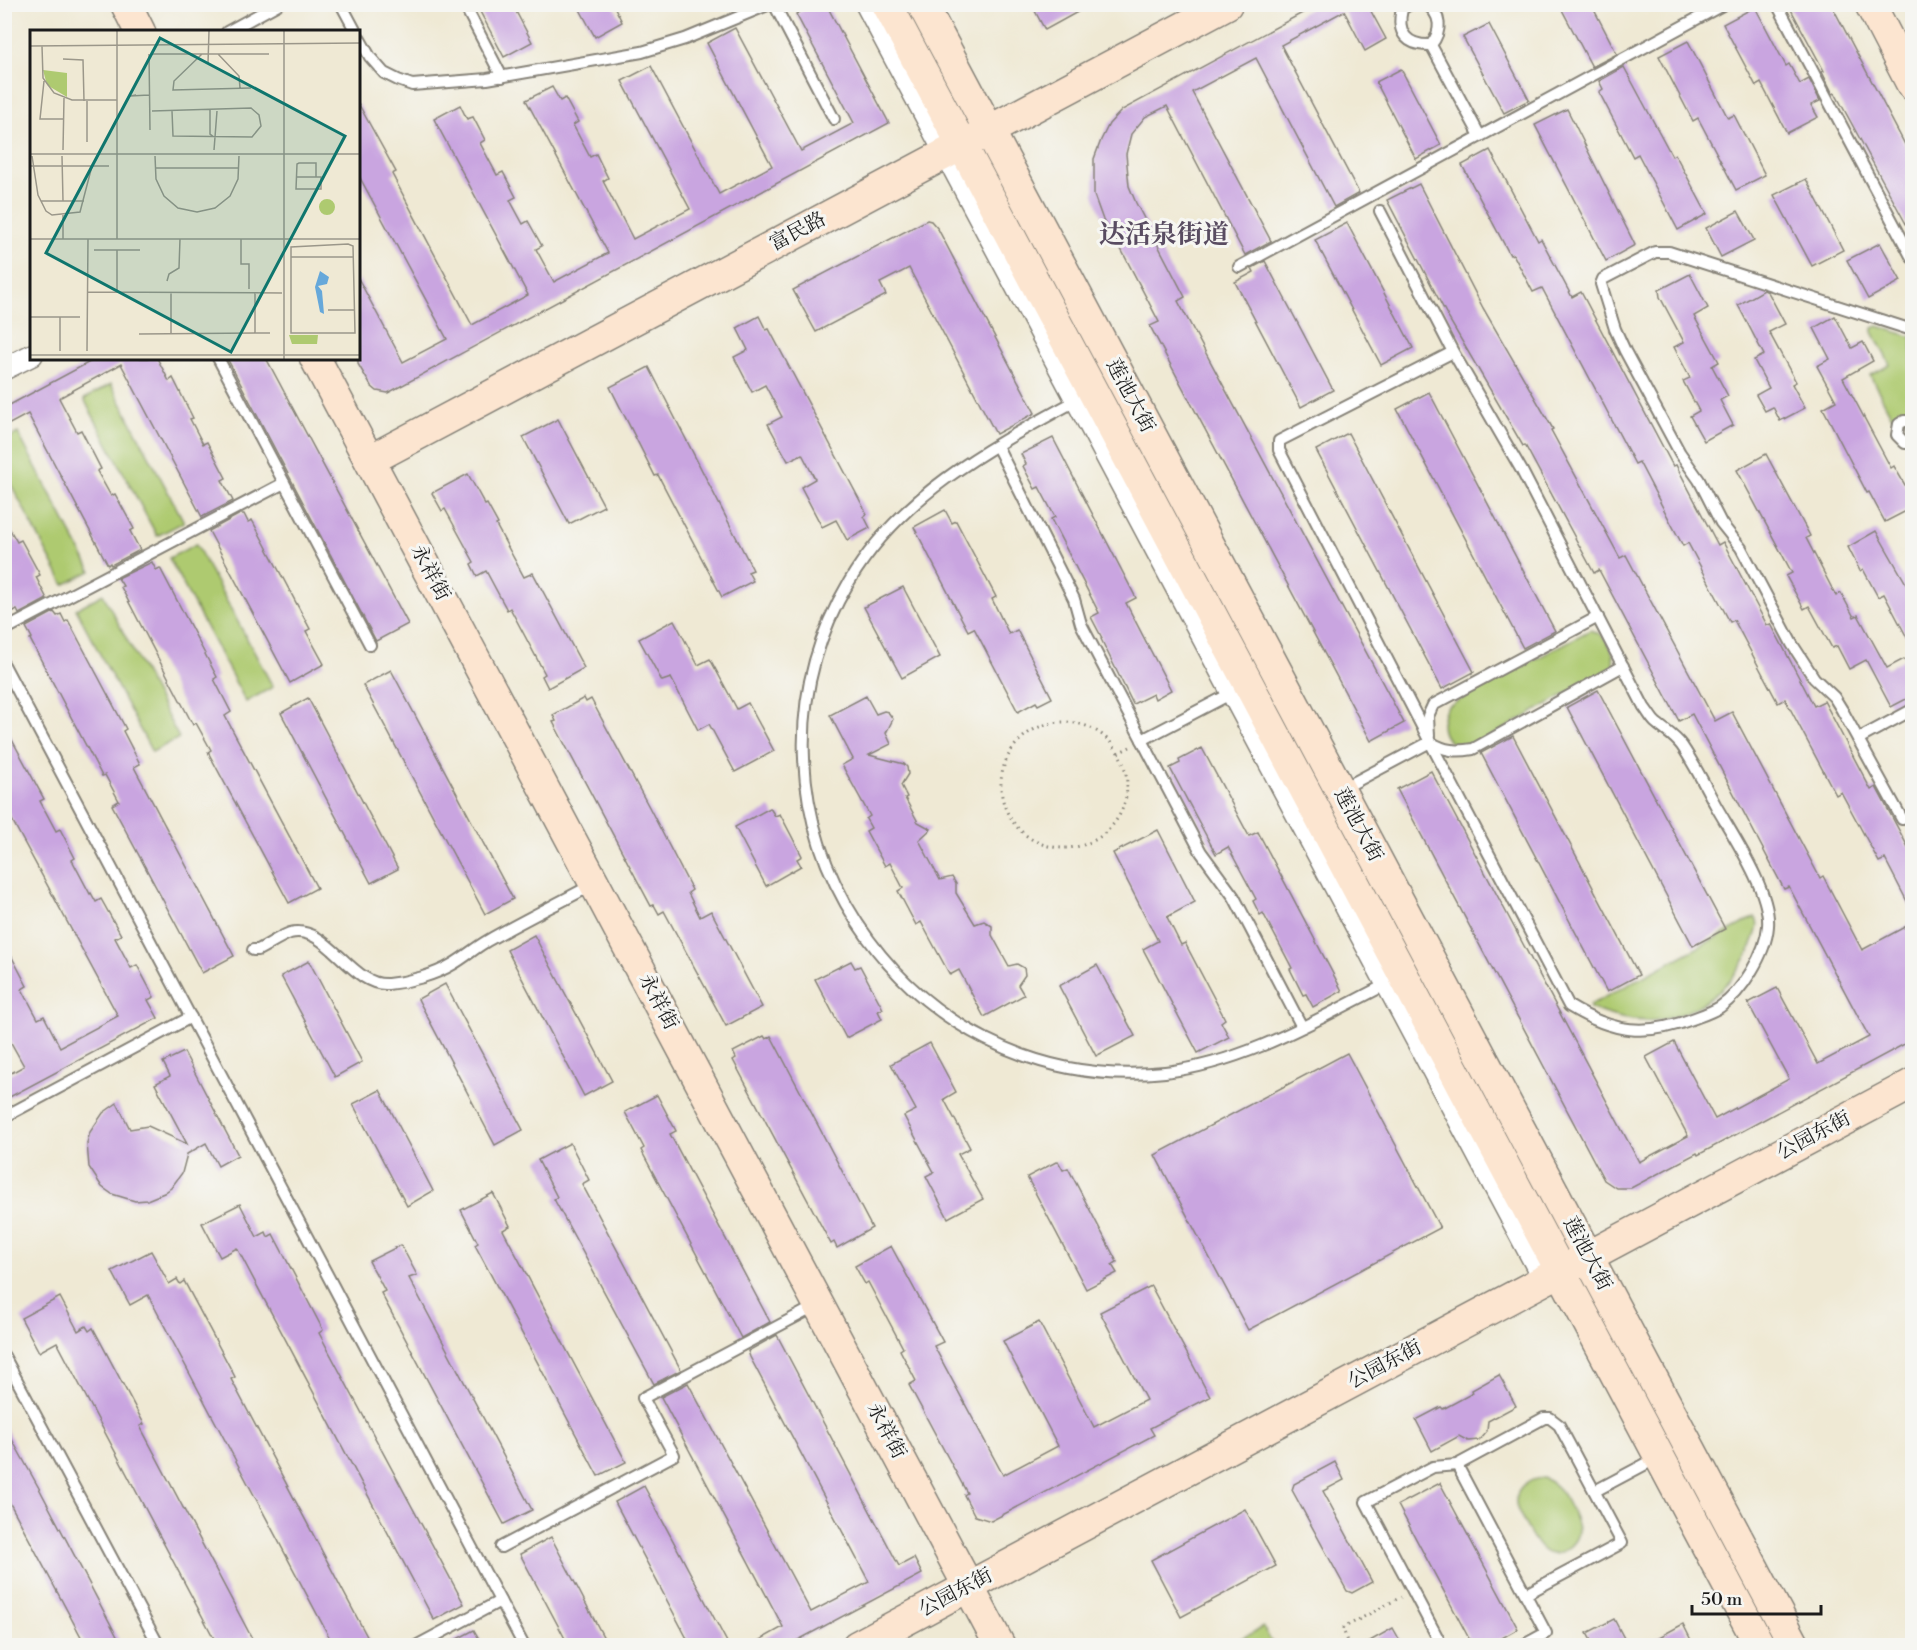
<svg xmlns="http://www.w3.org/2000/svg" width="1917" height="1650" viewBox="0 0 1917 1650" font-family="'Libre Bodoni','Noto Serif SC',serif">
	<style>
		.green { fill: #aeca70; stroke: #657346; stroke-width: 1.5 }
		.building { fill: #c9a5e0 }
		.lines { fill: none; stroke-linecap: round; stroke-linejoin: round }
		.lane-casing { stroke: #868278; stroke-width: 14 }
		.street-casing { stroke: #868278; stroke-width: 24 }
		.secondary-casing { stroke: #868278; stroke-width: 33 }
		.path { stroke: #868278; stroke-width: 3; stroke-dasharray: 1.5 4.5; stroke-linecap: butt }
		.lane { stroke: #fff; stroke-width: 10 }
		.street { stroke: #fff; stroke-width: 21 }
		.secondary { stroke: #fce5d0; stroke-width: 30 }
		.labels { text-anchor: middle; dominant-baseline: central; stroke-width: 6; stroke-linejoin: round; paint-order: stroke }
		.street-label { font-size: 20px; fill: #1c1c1c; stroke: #f6f6f2 }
		.district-label { font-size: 26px; font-weight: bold; fill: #594c61; stroke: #f6f6f2 }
		.inset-road { fill: none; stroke: #9b978a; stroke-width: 1.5 }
		.view { fill: #0f766e; fill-opacity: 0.15; stroke: #0f766e; stroke-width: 3 }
		.inset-edge { fill: none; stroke: #1c1c1c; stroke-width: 3 }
	</style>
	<rect width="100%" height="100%" fill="#f6f6f2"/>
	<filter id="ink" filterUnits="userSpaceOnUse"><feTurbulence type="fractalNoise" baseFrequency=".0167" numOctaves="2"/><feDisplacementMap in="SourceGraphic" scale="12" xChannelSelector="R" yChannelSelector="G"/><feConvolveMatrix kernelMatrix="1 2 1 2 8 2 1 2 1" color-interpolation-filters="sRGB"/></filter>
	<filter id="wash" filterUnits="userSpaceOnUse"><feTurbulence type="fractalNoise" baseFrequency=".008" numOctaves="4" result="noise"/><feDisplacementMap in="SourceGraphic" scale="24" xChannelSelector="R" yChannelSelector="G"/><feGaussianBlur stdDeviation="1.35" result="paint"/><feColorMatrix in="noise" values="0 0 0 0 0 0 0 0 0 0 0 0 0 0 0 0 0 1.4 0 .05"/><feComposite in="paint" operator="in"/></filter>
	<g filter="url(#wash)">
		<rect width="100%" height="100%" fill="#efe9d4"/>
		<g class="green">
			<polygon points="1878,326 1912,337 1912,414 1899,420 1894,419 1891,415 1870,375 1890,365 1873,332 1873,328"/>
			<polygon points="111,384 184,522 157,536 84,399"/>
			<polygon points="18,433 91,571 64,585 5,473 5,440"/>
			<polygon points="196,544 273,687 246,702 169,558"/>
			<polygon points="103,594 179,738 152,752 76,609"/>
			<path d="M1590 630C1594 632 1601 633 1603 637 1611 645 1617 659 1611 668L1481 742C1476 743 1471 745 1466 745 1441 746 1437 724 1448 706Z"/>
			<path d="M1755 917C1760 924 1757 931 1754 939 1742 975 1710 1006 1672 1017 1645 1025 1616 1019 1590 1008V1005Z"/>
			<path d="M1543 1478C1557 1484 1563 1493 1570 1507 1579 1525 1584 1537 1565 1550 1545 1564 1533 1539 1525 1524 1523 1519 1519 1514 1517 1508 1512 1491 1527 1479 1543 1478Z"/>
			<polygon points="1263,1627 1273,1645 1229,1645"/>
		</g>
		<g id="blocks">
			<g class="building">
				<polygon points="476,4 512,4 532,42 504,57"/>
				<polygon points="577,4 613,4 622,22 595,37"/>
				<polygon points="814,4 826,4 889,123 388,393 377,391 371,386 358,364 358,278 403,362 447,339 358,174 358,103 396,172 392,174 472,325 528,295 434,119 460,105 467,119 473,117 485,140 480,143 497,175 503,172 516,197 510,200 523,224 528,221 542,246 536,249 554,282 608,253 526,100 552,87 560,101 565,98 578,122 573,125 590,157 596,154 608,178 603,181 633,239 690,209 622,81 651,66 719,194 772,166 707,43 735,28 801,151 854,123 796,14"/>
				<polygon points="1048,4 1092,4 1045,30 1035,11"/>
				<polygon points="1319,4 1367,4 1386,39 1365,51 1344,11 1281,45 1359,193 1334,207 1256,58 1192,92 1271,241 1245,255 1167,106 1145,117 1131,134 1126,154 1129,186 1136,203 1185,297 1178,301 1404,723 1371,741 1150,326 1159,322 1110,228 1108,229 1103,220 1094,195 1094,159 1101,140 1109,124 1122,110"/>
				<polygon points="1559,4 1591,4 1617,54 1592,67"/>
				<polygon points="1788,4 1831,4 1912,158 1912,235 1835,93 1833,94 1822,72 1824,71"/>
				<polygon points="1755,7 1786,66 1789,64 1800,84 1809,79 1820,101 1811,105 1818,117 1787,133 1761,83 1756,86 1723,24"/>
				<polygon points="1489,24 1529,100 1504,113 1463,37"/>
				<polygon points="1688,41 1728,118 1734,115 1765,175 1736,190 1698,118 1693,121 1659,56"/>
				<polygon points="1624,67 1672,156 1675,154 1707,214 1678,230 1638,154 1633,157 1599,92 1603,89 1599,81"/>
				<polygon points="1401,69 1441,145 1416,159 1376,82"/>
				<polygon points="1567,109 1635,245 1606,261 1535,125"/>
				<polygon points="1490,150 1538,241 1541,239 1572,297 1581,292 1673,466 1676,465 1718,545 1723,542 1767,625 1771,624 1814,706 1824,701 1871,790 1876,787 1908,847 1912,844 1912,911 1885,859 1879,862 1841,792 1836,795 1785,699 1778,703 1734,620 1730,622 1688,543 1683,546 1639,462 1635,464 1542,288 1533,292 1513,254 1510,255 1462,165"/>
				<polygon points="1806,179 1843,250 1812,266 1774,195"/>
				<polygon points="1419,184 1483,308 1553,429 1551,430 1620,558 1626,555 1715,721 1732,712 1820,878 1823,876 1862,950 1912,923 1912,1040 1698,1155 1697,1153 1631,1188 1616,1188 1604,1180 1397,789 1431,771 1639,1162 1688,1136 1646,1057 1674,1042 1715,1119 1789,1079 1748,1003 1777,988 1818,1064 1869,1037 1789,887 1784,889 1692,714 1679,721 1599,570 1594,573 1525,445 1523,446 1449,319 1387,200"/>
				<polygon points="1738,211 1754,240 1721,257 1706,228"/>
				<polygon points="927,220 931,221 938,229 1035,413 996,434 909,268 880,283 886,295 816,332 793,290"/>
				<polygon points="1347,223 1413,348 1381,365 1315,240"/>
				<polygon points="1880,243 1901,281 1868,299 1847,260"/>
				<polygon points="1265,261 1333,390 1301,407 1235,282 1254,272 1252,268"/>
				<polygon points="1690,274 1708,308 1694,316 1719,362 1712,366 1728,396 1720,400 1733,425 1704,441 1690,416 1699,411 1683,381 1690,378 1674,347 1684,342 1660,297 1659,290"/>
				<polygon points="1764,290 1768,292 1785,324 1769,332 1796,382 1792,384 1805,408 1780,421 1773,407 1765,411 1756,395 1769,388 1754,360 1764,355 1738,305"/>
				<polygon points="759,316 766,330 769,329 867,514 864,516 870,528 847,540 836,520 822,527 801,487 815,479 802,454 788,461 768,424 782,417 765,385 752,392 734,357 748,350 737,328"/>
				<polygon points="1835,316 1852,348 1863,342 1873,361 1843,378 1891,468 1894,466 1912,497 1912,508 1885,522 1869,492 1867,493 1823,408 1836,401 1817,366 1830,359 1814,328"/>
				<polygon points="97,358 157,358 169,381 173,378 193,418 190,419 203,444 207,442 226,478 222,480 233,501 202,517 121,364 59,398 77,432 81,430 101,469 97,471 111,496 115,494 134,529 130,531 140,550 111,565 110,563 108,565 28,414 4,427 4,408"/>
				<polygon points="227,358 266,358 408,624 376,641"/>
				<polygon points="649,367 753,570 748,572 753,581 722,597 658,475 655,476 610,387"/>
				<polygon points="1429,392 1555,631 1523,648 1397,409"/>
				<polygon points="558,419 604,506 569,524 523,437"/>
				<polygon points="1348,433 1474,672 1442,689 1316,450"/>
				<polygon points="1053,438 1136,598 1126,603 1171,690 1155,699 1153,694 1133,704 1101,639 1102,638 1091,617 1099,613 1051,519 1055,517 1039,487 1035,489 1023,466 1026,464 1021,454"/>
				<polygon points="1766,454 1810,536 1806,538 1836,596 1841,593 1854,617 1858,615 1887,668 1904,659 1912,675 1912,696 1891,707 1866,660 1849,669 1837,646 1832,648 1809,606 1804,609 1786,576 1792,573 1737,470"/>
				<polygon points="468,474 485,505 487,504 498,524 496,525 524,577 533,573 584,668 548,688 542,676 545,674 510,608 507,610 486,571 477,576 471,564 474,562 445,509 442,511 432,493"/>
				<polygon points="945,510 952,523 956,521 996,597 992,599 1009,634 1017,630 1052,698 1038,705 1036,702 1018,712 974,628 968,631 914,527"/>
				<polygon points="240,514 244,514 248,522 252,520 310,629 306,631 324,664 290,683 210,533 209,531"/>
				<polygon points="4,519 17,542 21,540 40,575 36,577 47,599 19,614 17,610 14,611 4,592"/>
				<polygon points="1876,531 1912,594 1912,647 1884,594 1878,597 1863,569 1860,571 1848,547"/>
				<polygon points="152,562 156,570 160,568 217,677 214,679 231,712 225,716 317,888 289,903 208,752 211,750 196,723 193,725 121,587 123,586 118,578"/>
				<polygon points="903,587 940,657 902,678 864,607"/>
				<polygon points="54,612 57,616 61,614 65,622 68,620 126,729 123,731 140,764 134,767 234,956 202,973 112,805 119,801 105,775 102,776 30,639 32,638 26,627"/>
				<polygon points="674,620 698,665 710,659 737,709 748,703 774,751 735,772 709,724 698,730 671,678 662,681 639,639"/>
				<polygon points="391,670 513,899 485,914 363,685"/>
				<polygon points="1598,690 1725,929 1693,946 1567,707"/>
				<polygon points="866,696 876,714 884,711 888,712 893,719 886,733 891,744 869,755 904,764 907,767 908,774 901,785 907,797 905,798 918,822 931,829 919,840 940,880 952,877 956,884 956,893 975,924 984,921 992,926 992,935 1009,966 1017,964 1024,968 1025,975 1018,985 1024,995 984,1017 959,970 950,975 921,922 916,925 898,891 903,888 890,863 885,866 866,831 871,828 866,819 870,816 842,765 853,759 830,715"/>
				<polygon points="308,698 398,869 371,883 281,713"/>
				<polygon points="584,698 586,702 591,699 649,807 692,890 688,893 700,917 711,911 762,1007 726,1026 664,911 659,914 654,905 651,906 553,722 556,721 553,715"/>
				<polygon points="4,725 44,799 40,801 56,831 60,829 75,858 72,860 90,894 91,893 96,902 101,899 121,935 115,938 131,968 137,965 154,997 148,1000 158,1018 4,1100 4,1077 24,1066 4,1030 4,942 27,986 22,989 38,1019 44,1016 60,1047 118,1016 4,805"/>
				<polygon points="1513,736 1639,975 1607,992 1481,753"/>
				<polygon points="1202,748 1249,836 1258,832 1342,991 1313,1007 1306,994 1303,995 1290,969 1292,968 1263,913 1260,915 1253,901 1256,899 1228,847 1216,854 1170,768 1180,763 1179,760"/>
				<polygon points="770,808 775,816 780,814 802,856 797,859 801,866 766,886 735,827"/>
				<polygon points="1158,830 1195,902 1167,917 1181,945 1185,943 1225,1019 1221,1022 1229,1037 1198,1053 1143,949 1158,941 1113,853"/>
				<polygon points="534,935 612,1081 584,1096 507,950"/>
				<polygon points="309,961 362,1062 335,1077 281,976"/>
				<polygon points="851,961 855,968 860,966 883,1009 878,1011 882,1019 846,1038 815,979"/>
				<polygon points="1097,965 1135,1036 1096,1056 1059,986"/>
				<polygon points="445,984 523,1130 495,1145 418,999"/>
				<polygon points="764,1036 766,1039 771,1036 872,1228 837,1248 834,1242 831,1244 733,1060 736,1058 733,1052"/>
				<polygon points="930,1043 956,1092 944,1099 970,1148 958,1154 983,1199 948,1218 926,1176 934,1172 904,1116 916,1110 891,1064"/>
				<polygon points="184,1052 238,1155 218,1166 206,1143 187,1154 182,1173 171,1188 164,1193 147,1200 135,1201 112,1194 102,1187 89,1167 87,1143 90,1132 103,1113 117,1103 130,1129 148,1126 187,1144 155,1084 170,1076 163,1062"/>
				<polygon points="1347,1053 1440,1228 1248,1330 1155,1155"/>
				<polygon points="380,1090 433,1191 407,1206 353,1104"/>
				<polygon points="657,1095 676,1131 670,1134 769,1320 770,1322 741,1338 641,1150 644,1148 625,1112"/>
				<polygon points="570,1143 589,1180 582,1184 681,1370 654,1384 554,1199 557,1197 538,1160"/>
				<polygon points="1058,1161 1063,1170 1068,1168 1117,1262 1112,1265 1117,1273 1086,1289 1027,1177"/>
				<polygon points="493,1193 510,1226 503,1230 626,1462 598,1476 475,1245 478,1243 461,1210"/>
				<polygon points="240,1204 257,1237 266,1232 268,1237 273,1234 323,1330 319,1333 464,1604 434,1620 237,1248 220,1257 202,1223"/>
				<polygon points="401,1245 417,1275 409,1278 532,1510 504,1524 381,1293 385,1291 369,1261"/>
				<polygon points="891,1246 943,1342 934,1346 1003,1475 1058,1446 1003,1341 1039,1322 1094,1427 1146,1400 1100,1312 1151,1286 1210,1397 1150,1428 1154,1435 991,1521 975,1516 964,1495 967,1493 909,1385 916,1381 900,1350 903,1348 868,1282 865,1284 855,1266"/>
				<polygon points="151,1251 169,1284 177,1279 180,1284 184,1281 235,1377 231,1379 372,1646 334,1646 148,1295 130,1305 112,1271"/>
				<polygon points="60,1297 78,1331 86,1326 89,1331 93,1328 144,1424 140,1426 256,1646 218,1646 57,1342 39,1352 21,1318"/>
				<polygon points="777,1335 899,1566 914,1558 922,1574 787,1646 749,1646 783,1627 661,1397 688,1383 811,1612 869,1582 750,1357 748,1351"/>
				<polygon points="1499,1375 1516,1406 1488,1421 1487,1431 1479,1440 1468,1441 1459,1436 1432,1451 1416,1420 1441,1407 1443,1409 1473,1393 1472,1390"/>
				<polygon points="4,1425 40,1490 122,1646 86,1646 4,1492"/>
				<polygon points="1335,1462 1344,1480 1323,1491 1372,1582 1352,1593 1347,1591 1292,1490 1294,1484"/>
				<polygon points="1440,1483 1518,1629 1488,1646 1473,1646 1398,1505"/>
				<polygon points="644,1486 729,1646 691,1646 615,1502"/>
				<polygon points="1245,1509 1276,1566 1181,1617 1151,1560"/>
				<polygon points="551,1537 608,1646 569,1646 520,1554"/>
				<polygon points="1614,1619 1628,1646 1594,1646 1587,1633"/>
				<polygon points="1683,1624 1694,1646 1643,1646"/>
				<polygon points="1393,1628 1403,1646 1361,1646"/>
				<polygon points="474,1630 483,1646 444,1646"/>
			</g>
		</g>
	</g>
	<g filter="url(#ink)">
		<use href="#blocks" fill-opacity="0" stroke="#868278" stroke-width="1.5"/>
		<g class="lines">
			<g class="lane-casing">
				<g id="lane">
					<polyline points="341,4 356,32"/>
					<polyline points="464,4 502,77"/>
					<polyline points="774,4 834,119"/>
					<path d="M1410 4 1402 9C1396 33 1407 46 1431 45"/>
					<path d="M1426 4C1442 15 1442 31 1431 45"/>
					<polyline points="1777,4 1912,258"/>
					<polyline points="227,32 278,4"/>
					<polyline points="358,36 370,57 384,73 398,80 412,85 487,79 642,52 685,39 770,4"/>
					<polyline points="1431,45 1480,136"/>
					<path d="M1380 211 1453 352 1522 471 1644 707C1648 712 1651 718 1655 722 1664 730 1675 736 1682 746 1695 765 1705 786 1716 806 1733 836 1771 892 1768 926 1766 953 1742 992 1720 1007 1712 1012 1703 1015 1695 1018 1646 1037 1613 1033 1569 1006L1430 742 1279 450V441L1453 352"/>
					<polyline points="1239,267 1724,4"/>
					<polyline points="218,358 370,645"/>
					<path d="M1077 400C989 448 901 494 849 582 713 811 902 1099 1165 1072 1245 1063 1316 1020 1387 984"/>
					<polyline points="1912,421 1904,421 1899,424 1897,435 1905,443 1912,442"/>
					<polyline points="997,446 1074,599 1081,624 1201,852 1234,897 1302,1027"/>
					<polyline points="4,630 284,483"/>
					<polyline points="4,665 524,1646"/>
					<polyline points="1429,736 1428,716 1433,705 1598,617"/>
					<polyline points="1858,739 1912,710"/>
					<polyline points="1142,740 1232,693"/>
					<path d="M1430 742C1445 751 1456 752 1473 749L1623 666"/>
					<polyline points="1340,790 1430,742"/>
					<polyline points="1902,819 1842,710 1834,697 1814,678 1792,644 1741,548 1721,523 1699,480 1680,453 1625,351 1615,329 1601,284 1603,279 1655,252 1669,252 1912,330"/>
					<path d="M253 950H258C268 945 279 937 290 933 327 923 351 987 388 984 409 982 435 975 453 964 465 957 475 948 487 941 522 921 557 904 592 885"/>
					<polyline points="4,1117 191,1017"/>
					<polyline points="4,1356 159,1646"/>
					<polyline points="1457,1465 1546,1633 1522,1646"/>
					<polyline points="1595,1491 1657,1458"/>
					<polyline points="501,1547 674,1455 643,1398 816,1306"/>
					<polyline points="416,1646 500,1601"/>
					<polyline points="1442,1646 1366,1502 1433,1467 1457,1465 1544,1418 1550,1418 1559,1425 1622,1543 1526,1594"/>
				</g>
			</g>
			<g class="street-casing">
				<g id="street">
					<polyline points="866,4 1544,1280"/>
					<polyline points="4,369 32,355"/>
				</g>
			</g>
			<g class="secondary-casing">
				<g id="secondary">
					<polyline points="126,4 140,32"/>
					<polyline points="887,4 1760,1646"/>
					<polyline points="922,4 1795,1646"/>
					<polyline points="1870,4 1912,85"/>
					<polyline points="315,358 1000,1646"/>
					<polyline points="370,460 1227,4"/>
					<polyline points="857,1646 1912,1084"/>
				</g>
			</g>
			<g class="path">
				<circle cx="1064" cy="785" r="63"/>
				<polyline points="1118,753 1130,747"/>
				<polyline points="1348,1646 1343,1628 1401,1597"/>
			</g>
			<use href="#lane" class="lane"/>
			<use href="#street" class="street"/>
			<use href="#secondary" class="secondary"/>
		</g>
	</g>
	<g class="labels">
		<g class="street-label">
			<text transform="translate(798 232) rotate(-28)">富民路</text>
			<text transform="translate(1130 396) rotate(62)">莲池大街</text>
			<text transform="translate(430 573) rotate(62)">永祥街</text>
			<text transform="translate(1358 825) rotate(62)">莲池大街</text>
			<text transform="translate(658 1002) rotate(62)">永祥街</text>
			<text transform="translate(1814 1136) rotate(-28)">公园东街</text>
			<text transform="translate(1587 1254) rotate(62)">莲池大街</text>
			<text transform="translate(1385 1365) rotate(-28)">公园东街</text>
			<text transform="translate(886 1431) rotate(62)">永祥街</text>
			<text transform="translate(956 1593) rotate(-28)">公园东街</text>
		</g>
		<g class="district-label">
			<text x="1164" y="235">达活泉街道</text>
		</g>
	</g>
	<g transform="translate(30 30)">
		<rect width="330" height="330" fill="#efe9d4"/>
		<path d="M13 40 37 43V67L17 55ZM289 177a8 8 0 1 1 16 0a8 8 0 1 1-16 0ZM259 305H288L287 314H262Z" fill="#aeca70"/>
		<path d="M290 241 299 247 297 254 288 256 292 261 294 284 290 282 285 257Z" fill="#66a8da"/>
		<path class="inset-road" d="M254 1V329M0 16 330 13M12 16 13 48 24 63 42 70H87M119 24 120 100M122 24H239M172 24 144 51 143 60 221 58M188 24 209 46 210 58M33 29 53 30 54 71M178 33 179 1M14 51 10 89H33M106 65 100 66 119 65M57 71V112M180 80V104L184 107M122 81 221 78 229 85 231 96 222 107 143 106 142 81M33 120 34 68M184 120 187 81M0 124H330M2 126 8 165 16 181 22 185 50 182 62 136M32 126 33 171M125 126 126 149 134 166 148 178 167 182 185 178 200 166 208 149 209 126M0 136H79M125 138H209M267 147H291V159H266L267 134 269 133H286V147M11 171H54M33 185V209M0 209H330M87 209V1M211 209V234H219V259M318 214 323 216 325 303H261V217ZM64 220H110M261 227H323M137 251 139 244 149 238 150 209M57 262 252 263M87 262V220M141 262V304M225 262V303M298 280H325M0 287H50M109 304 240 303M30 321V287M57 321 58 209M0 325H330"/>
		<path class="view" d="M130 8 315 106 201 322 16 223Z"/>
		<rect width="330" height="330" class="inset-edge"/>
	</g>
	<rect width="1917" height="1650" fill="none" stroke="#f6f6f2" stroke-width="24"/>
	<path d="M1692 1605v9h129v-9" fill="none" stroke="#1c1c1c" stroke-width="3"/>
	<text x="1701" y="1605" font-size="18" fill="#1c1c1c" stroke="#f6f6f2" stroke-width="4.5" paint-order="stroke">50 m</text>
</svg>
